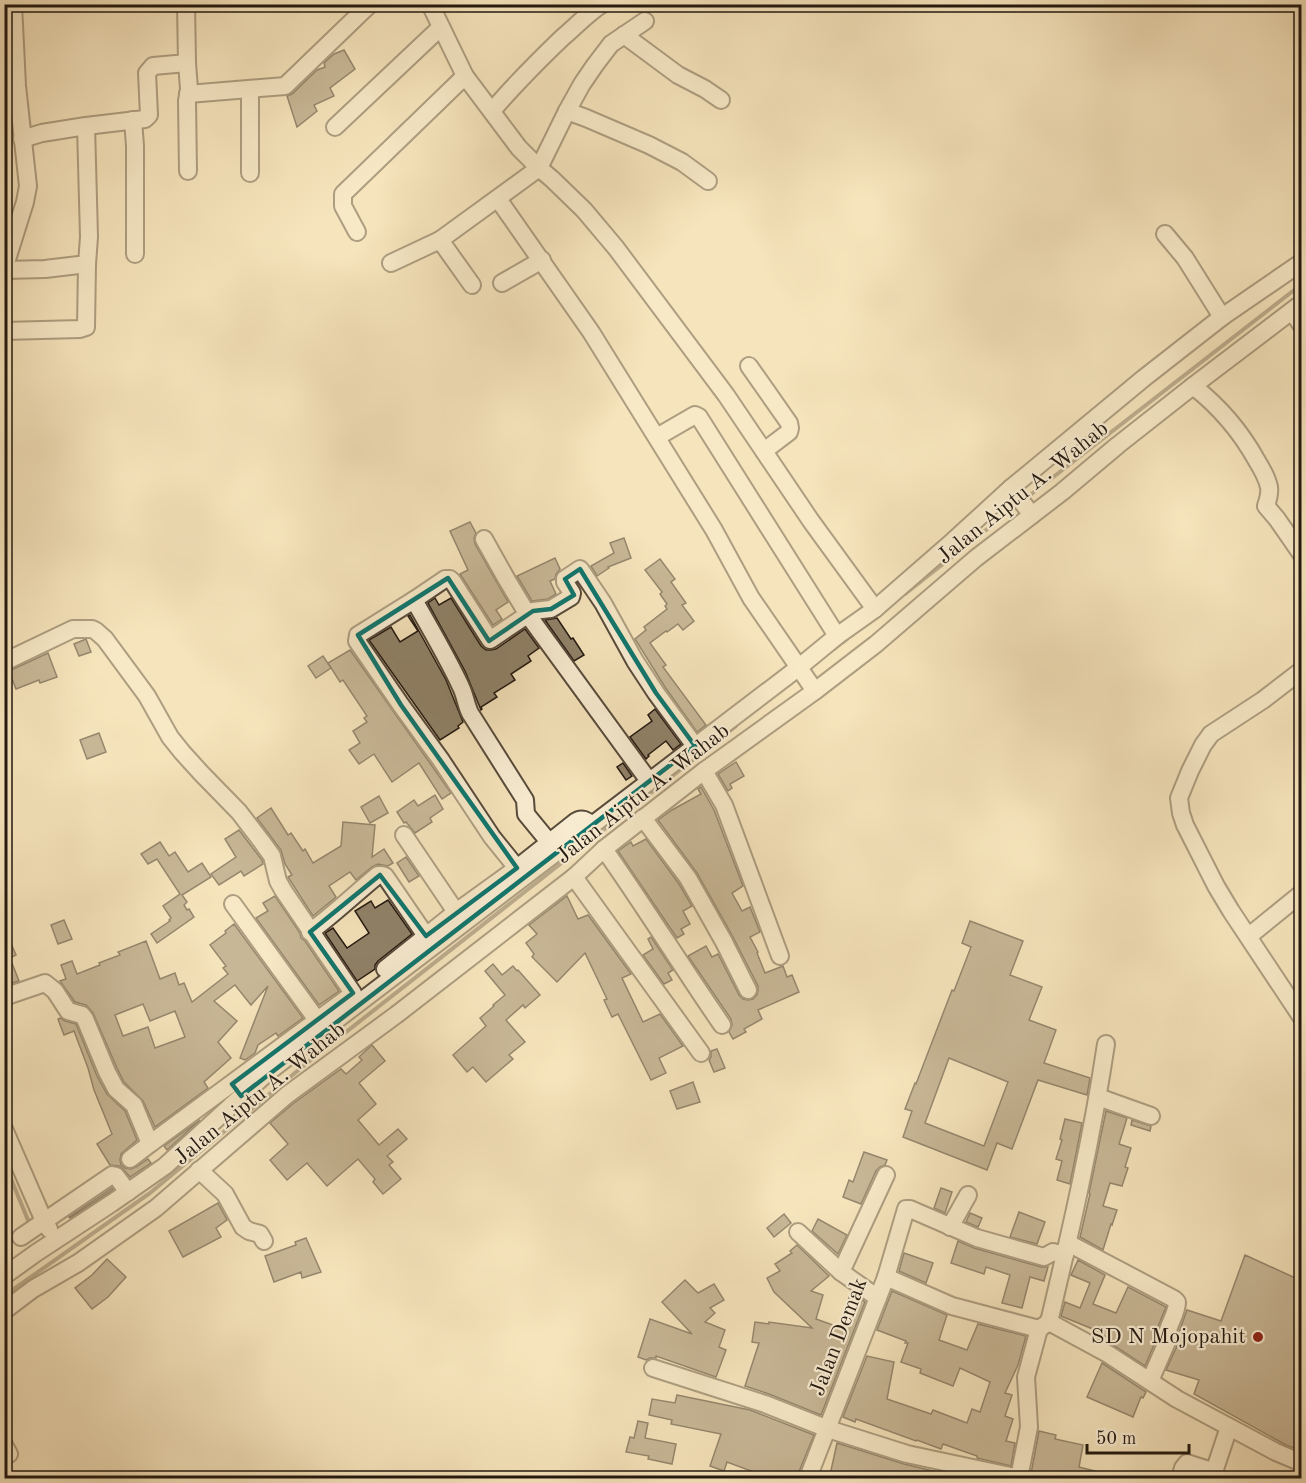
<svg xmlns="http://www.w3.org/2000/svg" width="1306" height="1483" viewBox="0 0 1306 1483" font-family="'Old Standard TT',serif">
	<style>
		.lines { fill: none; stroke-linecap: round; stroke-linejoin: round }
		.stream { stroke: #766954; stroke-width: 4 }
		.building { fill: #908269; stroke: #221810; stroke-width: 1.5; fill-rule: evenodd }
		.minor-casing { stroke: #574b3b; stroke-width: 20 }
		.minor { stroke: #f9edd3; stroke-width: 16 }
		.marked { fill: none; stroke: #0f766e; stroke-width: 4.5; stroke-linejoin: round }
		.poi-dot { fill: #8f2418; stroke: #f9edd3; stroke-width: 2 }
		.labels { text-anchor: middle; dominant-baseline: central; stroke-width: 4.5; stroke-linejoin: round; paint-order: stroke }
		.street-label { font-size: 22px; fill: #221810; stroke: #f9edd3 }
		.poi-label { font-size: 22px; fill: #221810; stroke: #f9edd3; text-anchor: end }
	</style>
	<rect width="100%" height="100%" fill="#f6e4bc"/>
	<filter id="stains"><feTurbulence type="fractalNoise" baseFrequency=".00333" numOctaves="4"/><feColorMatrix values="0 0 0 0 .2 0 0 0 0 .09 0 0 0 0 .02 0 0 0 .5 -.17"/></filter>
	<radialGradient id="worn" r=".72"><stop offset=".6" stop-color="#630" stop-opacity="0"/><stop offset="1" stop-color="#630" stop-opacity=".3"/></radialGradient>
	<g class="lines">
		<g class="stream">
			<polyline points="1025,499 1302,284"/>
			<polyline points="905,594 1019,504"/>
			<polyline points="834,649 847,639"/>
			<polyline points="4,1162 30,1225"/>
			<polyline points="4,1296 150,1193 313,1058 736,726"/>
		</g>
	</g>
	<g class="building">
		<polygon points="344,50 355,69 330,88 334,96 314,105 317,111 297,127 287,96 292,94 317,70 325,67 324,63 334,54"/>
		<polygon points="470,522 476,533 474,538 475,544 508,602 496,610 502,619 493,625 460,574 468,570 450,531"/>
		<polygon points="624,538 631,558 608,567 609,568 597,576 591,566 614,553 610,543"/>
		<polygon points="555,558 560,569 556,574 555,579 550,581 556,594 548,599 532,601 517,576"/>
		<polygon points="660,559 675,579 671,582 686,603 682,605 694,621 683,630 678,624 667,632 666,631 650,643 666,665 663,667 706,725 697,732 665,687 635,639 646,630 644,627 667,609 665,606 667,604 660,594 662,592 645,570"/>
		<polygon points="435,598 439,605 451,598 481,646 486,650 491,650 496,649 525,629 539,648 528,656 531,661 511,674 515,680 494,693 497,697 481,707 482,709 481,710 465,671 428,603"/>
		<polygon points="410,615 446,680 463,722 458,726 459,728 440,740 369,640 391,627 400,642 418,631 408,616"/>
		<polygon points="557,618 571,639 573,638 584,655 574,661 545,620"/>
		<polygon points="86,639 91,652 79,656 74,644"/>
		<polygon points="350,650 432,766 451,793 442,799 419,763 392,782 374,754 359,764 349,750 360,743 353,731 367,722 364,718 367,716 343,680 340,682 328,663"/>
		<polygon points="48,653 57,677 40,683 39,680 16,689 9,671"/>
		<polygon points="323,656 331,668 316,678 308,666"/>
		<polygon points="655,709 681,744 673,750 666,741 648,755 649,756 646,759 630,737 652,721 648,715"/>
		<polygon points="99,733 106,752 87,759 80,740"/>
		<polygon points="736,762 744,776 730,784 732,788 728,791 718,774"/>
		<polygon points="623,763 632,776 626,780 617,767"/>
		<polygon points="701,787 714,810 743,886 732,893 742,911 750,907 760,932 750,937 758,952 757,953 765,973 783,966 787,977 792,975 799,992 758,1010 762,1019 744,1029 746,1032 733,1039 729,1032 732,1025 731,1019 688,956 706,946 712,957 718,954 739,995 743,999 748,1000 753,999 757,995 758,990 758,986 733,937 697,873 658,820 672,810 701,794 698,789"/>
		<polygon points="435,795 443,809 430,818 432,822 415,833 406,822 404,823 397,812 414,800 418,806"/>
		<polygon points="379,796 388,813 370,823 361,807"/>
		<polygon points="271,808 288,835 291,833 303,851 305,849 313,863 341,846 343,822 375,825 372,857 384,849 393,863 388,866 378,864 372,867 356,880 350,872 329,886 336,897 313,916 288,877 292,875 285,864 281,850 257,818"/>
		<polygon points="239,830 262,860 263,864 244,876 241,871 219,885 211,874 236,857 225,839"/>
		<polygon points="646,839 679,884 692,906 683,911 690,924 681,929 684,934 677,938 618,851 631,842 633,846"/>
		<polygon points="160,842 169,856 175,852 188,872 202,863 211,877 182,895 187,902 184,905 187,910 189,909 194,917 157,943 151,934 170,921 169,920 171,918 163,906 180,894 157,859 148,864 141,854"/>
		<polygon points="406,857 419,876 409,882 397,863"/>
		<polygon points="275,896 300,933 301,938 305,941 339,991 319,1005 256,918 268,911 263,903"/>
		<polygon points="567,896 578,919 588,915 631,974 622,978 643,1022 660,1014 683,1046 659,1058 666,1073 651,1080 618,1014 612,1017 604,1000 607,999 585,953 557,982 532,957 534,954 526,943 537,934 529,925"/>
		<polygon points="388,900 412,934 378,961 375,965 375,969 357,981 325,933 333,928 347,948 369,933 355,911 371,901 375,908"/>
		<polygon points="64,920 72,939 58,944 51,925"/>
		<path d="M970 921 1023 941 1010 975 1042 987 1029 1020 1056 1030 1044 1063 1090 1078 1087 1095 1038 1080 1012 1149 997 1143 987 1170 903 1137 912 1111 905 1109 915 1083 916 1084 952 990 954 991 971 947 962 943ZM949 1058 1008 1082 984 1146 925 1123Z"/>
		<path d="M234 924 303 1018 278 1036 276 1033 258 1045 255 1053 245 1060 240 1058 268 986 251 1005 235 985 214 1001 237 1021 218 1042 231 1058 204 1082 208 1088 155 1127 143 1101 124 1082 117 1068 93 1013 86 1005 75 1002 60 981 66 979 61 965 72 961 77 974 100 965 99 963 120 955 118 952 146 941 160 979 175 973 179 985 184 983 192 1002 228 974 223 968 226 966 210 945 226 933 225 931ZM143 1004 150 1021 175 1011 185 1037 155 1048 148 1027 123 1036 115 1015Z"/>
		<polygon points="4,927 16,955 10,958 19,981 6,985 4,982"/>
		<polygon points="651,937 673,970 668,973 672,980 664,984 643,955 653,949 648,939"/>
		<polygon points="493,964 502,975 513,966 517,971 518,970 540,995 525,1008 523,1005 506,1020 525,1042 509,1055 513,1059 486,1082 473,1067 467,1072 453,1055 486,1026 480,1018 494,1006 493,1005 505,995 485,971"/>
		<polygon points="60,1018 65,1021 76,1024 97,1076 107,1094 125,1111 137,1140 121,1154 120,1160 121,1165 125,1168 131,1169 136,1167 148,1159 151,1163 130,1177 124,1170 119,1166 110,1165 97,1144 112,1134 94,1090 88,1068 74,1031 64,1035 58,1019"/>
		<polygon points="372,1045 385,1061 359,1083 376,1104 358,1120 379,1145 398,1129 407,1139 387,1156 393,1162 389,1165 401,1179 383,1194 373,1182 375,1179 358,1159 327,1186 307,1163 287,1180 270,1160 288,1144 270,1123 294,1103 341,1069 346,1074 362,1060 359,1057"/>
		<polygon points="717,1049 725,1068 714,1072 709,1060 711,1057 711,1051"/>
		<polygon points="693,1082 700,1102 677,1109 670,1091"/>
		<polygon points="1106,1111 1127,1118 1119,1144 1131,1148 1125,1167 1128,1168 1122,1186 1110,1183 1103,1206 1117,1210 1112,1225 1111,1224 1103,1250 1080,1237 1090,1194 1089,1193"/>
		<polygon points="1065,1119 1082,1123 1070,1184 1057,1180 1062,1161 1056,1159 1062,1140 1060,1139"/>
		<polygon points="200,1120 167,1150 164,1146"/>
		<polygon points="1132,1120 1151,1126 1150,1131 1131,1125"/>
		<polygon points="864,1152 887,1160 885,1165 880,1167 876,1171 861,1204 843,1197 849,1180 853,1182"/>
		<polygon points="112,1188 113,1190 70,1218 69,1217"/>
		<polygon points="941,1188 952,1192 945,1213 934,1208"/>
		<polygon points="218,1203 227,1220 216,1228 221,1237 183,1257 169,1231"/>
		<polygon points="1019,1212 1045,1222 1037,1244 1010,1237"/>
		<polygon points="970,1213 982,1218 978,1227 966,1222"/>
		<polygon points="784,1214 791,1223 774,1237 767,1228"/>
		<polygon points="818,1219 847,1235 838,1254 812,1231"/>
		<polygon points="306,1238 321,1272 302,1278 301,1272 274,1282 265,1256 296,1245 295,1242"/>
		<polygon points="958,1241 974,1248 1041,1267 1048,1267 1044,1281 1030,1277 1022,1308 1002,1303 1010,1275 986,1267 984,1274 951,1263"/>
		<polygon points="797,1245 829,1276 811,1291 823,1295 816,1319 841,1328 849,1305 847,1304 851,1292 865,1302 821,1415 769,1394 745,1386 759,1343 752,1342 755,1322 769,1324 769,1322 812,1328 774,1292 767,1278 780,1271 775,1264 792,1253 790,1251"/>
		<polygon points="904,1253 933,1263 926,1283 899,1271"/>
		<polygon points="1245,1255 1302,1281 1302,1451 1286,1445 1194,1394 1199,1380 1166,1370 1177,1346 1178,1335 1187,1310 1221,1321"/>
		<polygon points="107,1259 126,1277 108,1297 92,1309 75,1288 92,1275"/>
		<polygon points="1078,1260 1105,1275 1093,1304 1116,1313 1128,1287 1166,1307 1157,1329 1156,1340 1145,1366 1110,1343 1112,1339 1099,1334 1100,1332 1061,1316 1065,1302 1080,1308 1090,1283 1071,1275"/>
		<polygon points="685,1280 698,1293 714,1284 724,1300 710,1308 715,1313 705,1322 725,1330 719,1347 726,1350 716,1377 656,1356 656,1358 650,1358 646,1360 638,1357 650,1319 692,1334 662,1302"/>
		<polygon points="892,1291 947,1315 939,1340 967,1350 978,1324 1026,1336 1018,1365 1005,1393 1012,1395 1005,1416 1013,1419 1006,1441 1015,1443 1011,1466 977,1458 977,1456 943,1444 941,1449 917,1440 916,1441 856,1419 855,1422 843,1417 867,1356 894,1362 887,1399 931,1414 933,1410 967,1423 972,1409 980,1412 990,1382 960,1368 953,1386 920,1373 921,1369 901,1362 908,1343 905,1343 906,1341 877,1330"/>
		<polygon points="1102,1363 1146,1392 1143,1398 1141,1397 1133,1417 1087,1397"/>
		<polygon points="677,1395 750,1410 814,1435 798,1474 796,1473 794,1479 761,1479 752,1475 754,1472 727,1462 724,1471 710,1466 721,1434 671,1424 672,1420 649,1415 652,1399 675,1403"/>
		<polygon points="638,1421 648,1423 645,1438 676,1444 672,1464 648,1459 649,1456 626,1452 630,1437 634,1438"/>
		<polygon points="1039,1431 1056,1435 1055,1439 1083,1445 1079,1467 1107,1474 1107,1479 1030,1479"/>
		<polygon points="837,1443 904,1464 966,1479 848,1479 830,1475"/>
	</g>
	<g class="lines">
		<g class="minor-casing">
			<g id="minor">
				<polyline points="430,4 465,76 519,148 539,168 552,179 584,210 616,248 726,395 811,521 875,609"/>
				<polyline points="624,35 678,75 705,89 721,100"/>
				<polyline points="187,63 189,89 187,101 188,171"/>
				<polyline points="188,94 285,86 370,4"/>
				<path d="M492 111C514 85 538 61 563 37 576 26 588 13 602 4"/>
				<polyline points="567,111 586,118 649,145 682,162 708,181"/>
				<polyline points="133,120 135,146 135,254"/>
				<polyline points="335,127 441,27"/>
				<polyline points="22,139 42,133 86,126"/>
				<polyline points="250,173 250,89"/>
				<polyline points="498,199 591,332 714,530 751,598 815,691"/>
				<polyline points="357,232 343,206 343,194 465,76"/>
				<polyline points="1165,234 1185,258 1222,317"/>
				<polyline points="440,240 472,285"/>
				<polyline points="391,263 440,240 539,168 567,111 582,84 595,65 611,44 645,21"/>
				<polyline points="4,269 25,202 28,186 17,86 13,4"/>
				<polyline points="4,270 45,269 87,264 89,237 86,126 145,119 149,115 147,73 153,66 187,63 186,4"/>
				<polyline points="502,283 542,260"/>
				<polyline points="1292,311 1302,326"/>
				<polyline points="4,331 80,329 86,327 87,264"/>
				<polyline points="749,366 789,423 790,428 789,432 764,451"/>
				<path d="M1193 386C1220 407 1241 432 1257 461 1262 469 1267 478 1269 487 1270 493 1268 500 1266 506L1277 519 1302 555"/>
				<polyline points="657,437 695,415 699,417 837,636"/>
				<polyline points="1011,488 1032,515"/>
				<polyline points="484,539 507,580 528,615 649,781"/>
				<polyline points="414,600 358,635 357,641 401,705 441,760 492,837 517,868"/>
				<polyline points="4,662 73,629 92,629 96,631 105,639 147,696 170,737 182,752 201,773 239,812 262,842 272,856 278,881 283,890 353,993"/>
				<polyline points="1302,670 1263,700 1211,734 1203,745 1190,771 1179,798 1181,813 1185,825 1216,886 1231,911 1302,1018"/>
				<polyline points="704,771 724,805 780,956"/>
				<polyline points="643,818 688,878 724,942 748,990"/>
				<polyline points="404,835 456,912"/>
				<path d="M549 842 526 814 525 800 470 713C466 705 465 695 461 687 447 657 430 628 414 600L445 579H450L453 582 490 640 533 611 551 609 571 597 572 593 565 582V579L580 569 603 603 635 661 656 693 695 746"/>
				<path d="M604 849C645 907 682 967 722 1025"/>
				<polyline points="574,877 701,1053"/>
				<polyline points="233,904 317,1020"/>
				<path d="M310 932C334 914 355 894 378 875H382L385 876 426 936"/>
				<polyline points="1249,936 1302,893"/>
				<path d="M385 969 456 912 517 868 575 822C582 817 586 820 592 825"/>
				<polyline points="4,997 45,983 55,991 68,1011 82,1015 85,1019 107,1072 116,1089 134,1105 148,1139 151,1143 350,996"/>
				<path d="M1106 1044C1092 1138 1071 1230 1049 1322L1108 1354 1177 1399 1276 1452 1302 1463"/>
				<polyline points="1098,1097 1151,1116"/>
				<polyline points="4,1129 44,1221 49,1229"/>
				<polyline points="130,1159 151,1143"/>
				<polyline points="199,1170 225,1194 243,1227 249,1231 260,1234 264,1241"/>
				<polyline points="950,1227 968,1195"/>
				<polyline points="798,1232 841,1272 878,1298"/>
				<polyline points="21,1237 112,1175 116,1176 128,1192"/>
				<path d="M1068 1243 1174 1299 1177 1302C1177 1316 1164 1329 1167 1342L1150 1381"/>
				<polyline points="841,1272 886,1175"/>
				<polyline points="4,1276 36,1253 112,1203 165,1166 267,1073 798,668 837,636 875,609 953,541 1011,488 1144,378 1222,317 1302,262"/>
				<polyline points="886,1277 952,1306 1039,1329"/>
				<polyline points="4,1311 33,1289 78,1263 156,1208 287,1095 396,1015 574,877 604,849 704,771 815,691 876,644 976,558 1062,492 1118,445 1193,386 1302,303"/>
				<polyline points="653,1368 765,1404 828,1429 907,1454 1019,1478"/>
				<polyline points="4,1445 9,1454"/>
				<polyline points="808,1478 886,1277 906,1209 910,1209 977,1238 1044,1257 1053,1252 1065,1255"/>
				<polyline points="1019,1478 1029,1427 1026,1377 1039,1329 1049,1322"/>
				<polyline points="1180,1478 1183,1468 1187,1463 1209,1470 1215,1469 1229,1427"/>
			</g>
		</g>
		<use href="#minor" class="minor"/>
	</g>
	<path d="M0 0H1306V1483H0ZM580 569 656 693 695 746 241 1096 232 1084 353 993 310 932 380 875 426 936 517 868 401 705 358 635 448 578 489 641 533 611 551 609 574 595 565 579Z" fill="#f6e4bc" fill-opacity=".55" fill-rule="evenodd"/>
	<path class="marked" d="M580 569 656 693 695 746 241 1096 232 1084 353 993 310 932 380 875 426 936 517 868 401 705 358 635 448 578 489 641 533 611 551 609 574 595 565 579Z"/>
	<circle class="poi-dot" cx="1258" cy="1337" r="6"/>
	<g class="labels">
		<g class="street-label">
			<text transform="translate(1023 493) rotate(-39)">Jalan Aiptu A. Wahab</text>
			<text transform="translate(643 794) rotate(-38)">Jalan Aiptu A. Wahab</text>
			<text transform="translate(260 1094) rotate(-39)">Jalan Aiptu A. Wahab</text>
			<text transform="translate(839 1337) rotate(-69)">Jalan Demak</text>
		</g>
		<g class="poi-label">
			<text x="1246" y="1337">SD N Mojopahit</text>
		</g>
	</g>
	<rect width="1306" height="1483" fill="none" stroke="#f6e4bc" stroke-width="24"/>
	<rect x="6" y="6" width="1294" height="1471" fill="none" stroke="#221810" stroke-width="3"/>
	<rect x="12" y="12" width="1282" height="1459" fill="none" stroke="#221810" stroke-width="1.5"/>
	<path d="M1087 1444v9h102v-9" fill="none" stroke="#221810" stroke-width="3"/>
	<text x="1096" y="1444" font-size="18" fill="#221810" stroke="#f9edd3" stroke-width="4.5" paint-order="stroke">50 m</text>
	<rect width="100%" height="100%" filter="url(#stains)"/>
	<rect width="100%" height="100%" fill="url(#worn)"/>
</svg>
